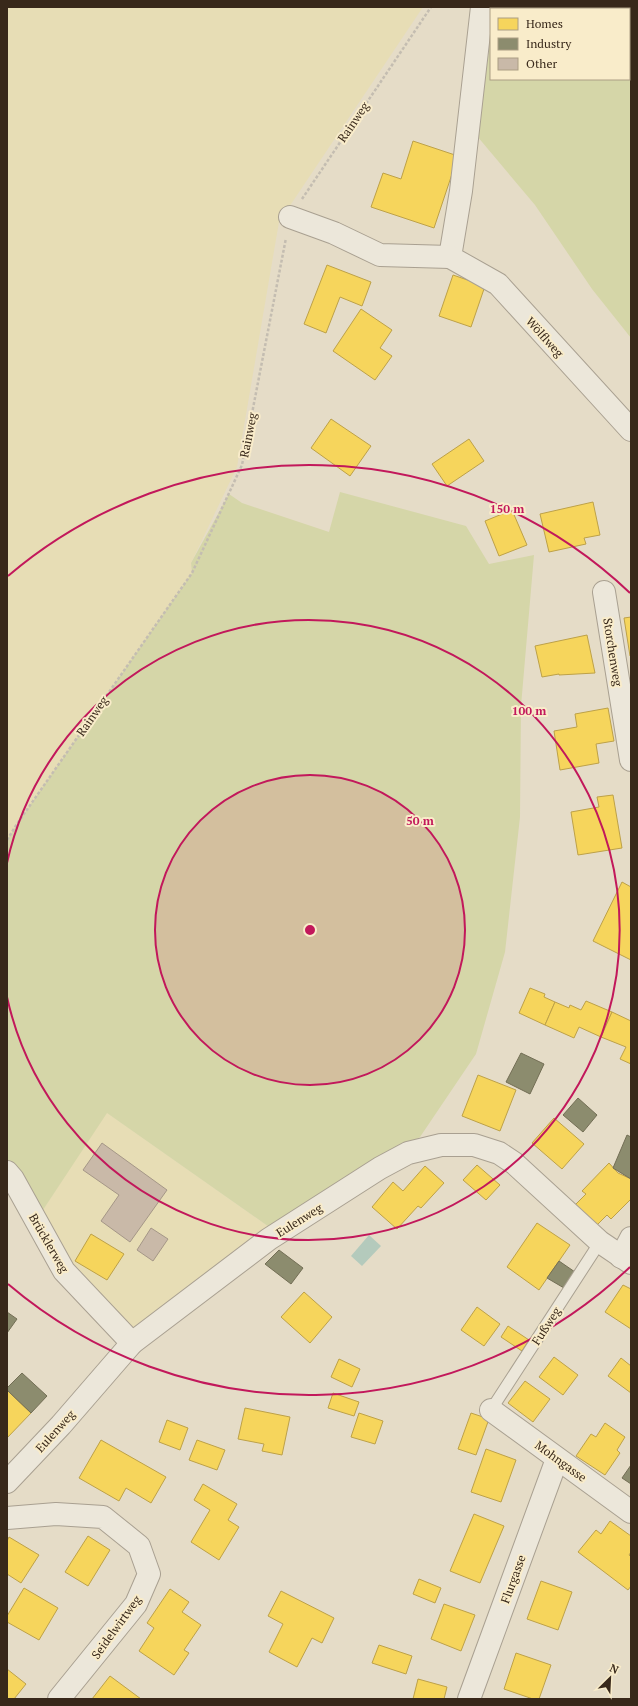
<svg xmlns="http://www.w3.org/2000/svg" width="638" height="1706" viewBox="0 0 638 1706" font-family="'PT Serif',serif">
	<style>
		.farmland { fill: #e7ddb5 }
		.green { fill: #d5d6a8 }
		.water { fill: #b4cabc }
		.homes { fill: #f6d55c; stroke: #bda148 }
		.industry { fill: #8c8c6e; stroke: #736e55 }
		.building { fill: #c9b9a8; stroke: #a59787 }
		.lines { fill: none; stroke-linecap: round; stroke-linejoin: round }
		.lane-casing { stroke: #a9a091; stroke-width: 13 }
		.street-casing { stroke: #a9a091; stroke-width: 24 }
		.path { stroke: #c4bdb1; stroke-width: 2.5; stroke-dasharray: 3 2; stroke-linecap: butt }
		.lane { stroke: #ece7da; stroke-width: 11 }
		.street { stroke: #ece7da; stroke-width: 22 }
		.ring { fill: none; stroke: #c2185b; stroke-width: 2 }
		.labels { text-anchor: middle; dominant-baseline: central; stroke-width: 4; stroke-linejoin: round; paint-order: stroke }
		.street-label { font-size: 12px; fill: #38281a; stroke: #f9ecca }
		.centre { fill: #c2185b; stroke: #f9ecca; stroke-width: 2 }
		.ring-label { font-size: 12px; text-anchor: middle; font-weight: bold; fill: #c2185b; stroke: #f9ecca; stroke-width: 4; stroke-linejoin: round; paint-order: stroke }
	</style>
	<rect width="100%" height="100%" fill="#e5dcc7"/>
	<g class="farmland">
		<polygon points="7,7 423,7 279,222 237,467 191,563 192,573 17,824 7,840"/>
		<polygon points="106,1112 272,1229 132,1337 96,1301 39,1216"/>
	</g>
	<g class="green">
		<polygon points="495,7 631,7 631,338 592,289 535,205 477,136 491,36 491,79 629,79 629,9 495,9"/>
		<polygon points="340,492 466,526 489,564 534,555 521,706 520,817 505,952 476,1054 420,1137 272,1229 107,1113 39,1216 7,1168 7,840 17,824 192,573 191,563 229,494 242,503 329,532"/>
	</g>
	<polygon class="water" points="369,1235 381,1246 362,1266 351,1256"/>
	<g class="homes">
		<polygon points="413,141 458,156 434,228 371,207 383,173 401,179"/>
		<polygon points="327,265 371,282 362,306 340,297 326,333 304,324"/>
		<polygon points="453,275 485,286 471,327 439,316"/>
		<polygon points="361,309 392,330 380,348 392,356 375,380 333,351"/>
		<polygon points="331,419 371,446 350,476 311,448"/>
		<polygon points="469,439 484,461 447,486 432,464"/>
		<polygon points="593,502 600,535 584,538 586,544 549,552 540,514"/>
		<polygon points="512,510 527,545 499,556 485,521"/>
		<polygon points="631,617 631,656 630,656 624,618"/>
		<polygon points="587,635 595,673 559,675 559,674 542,677 535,646"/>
		<polygon points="608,708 614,741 596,744 599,763 560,770 554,731 577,727 575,714"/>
		<polygon points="613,795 622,848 578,855 571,812 599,807 597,797"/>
		<polygon points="622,882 631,887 631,960 593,941"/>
		<polygon points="530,988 545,994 544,997 555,1002 545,1025 519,1013"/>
		<polygon points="586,1001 612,1012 601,1037 579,1027 574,1038 545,1025 555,1002 569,1008 570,1005 581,1010"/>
		<polygon points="612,1012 631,1021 631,1064 620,1059 626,1047 601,1037"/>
		<polygon points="478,1075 516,1090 500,1131 462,1116"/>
		<polygon points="554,1118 584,1144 562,1169 532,1143"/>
		<polygon points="609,1163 618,1173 631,1179 631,1199 611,1219 607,1215 596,1226 575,1205 586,1194 582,1191"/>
		<polygon points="477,1165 500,1185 486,1200 463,1180"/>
		<polygon points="425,1166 444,1183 421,1208 418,1206 397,1229 372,1207 393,1182 403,1191"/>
		<polygon points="537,1223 570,1245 539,1290 507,1267"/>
		<polygon points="91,1234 124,1254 107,1280 75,1261"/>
		<polygon points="623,1285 631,1289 631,1329 605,1312"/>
		<polygon points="304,1292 332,1317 310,1343 281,1317"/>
		<polygon points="477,1307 500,1324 484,1346 461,1330"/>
		<polygon points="508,1326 529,1340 522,1351 501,1337"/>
		<polygon points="554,1357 578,1375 563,1395 539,1377"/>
		<polygon points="621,1358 631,1366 631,1393 608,1376"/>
		<polygon points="339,1359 360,1369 352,1387 331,1377"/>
		<polygon points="525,1381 550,1399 533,1422 508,1403"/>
		<polygon points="7,1390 31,1413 7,1438"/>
		<polygon points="333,1393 359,1402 354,1416 328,1408"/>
		<polygon points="245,1408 290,1417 282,1455 262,1451 264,1444 238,1439"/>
		<polygon points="359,1413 383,1421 375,1444 351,1437"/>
		<polygon points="471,1413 489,1419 476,1455 458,1449"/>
		<polygon points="167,1420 188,1428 180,1450 159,1442"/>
		<polygon points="605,1423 625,1437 617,1450 620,1453 605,1475 576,1456 591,1434 596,1437"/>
		<polygon points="101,1440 166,1477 151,1503 126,1488 119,1501 79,1478"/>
		<polygon points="197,1440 225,1450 217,1470 189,1460"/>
		<polygon points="486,1449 516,1460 501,1502 471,1492"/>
		<polygon points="203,1484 237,1504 228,1520 239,1527 219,1560 191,1542 210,1510 194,1500"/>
		<polygon points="474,1514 504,1526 480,1583 450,1571"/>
		<polygon points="610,1521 631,1536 631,1552 629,1555 631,1557 631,1586 628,1590 578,1552 596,1530 601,1534"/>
		<polygon points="88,1536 110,1550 88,1586 65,1572"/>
		<polygon points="9,1537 39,1555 21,1583 7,1574 7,1541"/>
		<polygon points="419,1579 441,1588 435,1603 413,1594"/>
		<polygon points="541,1581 572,1592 558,1630 527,1619"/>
		<polygon points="24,1588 58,1608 39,1640 7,1622 7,1616"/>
		<polygon points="170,1589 189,1602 182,1612 201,1625 184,1650 189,1653 174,1675 139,1651 154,1628 147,1623"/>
		<polygon points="281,1591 334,1618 322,1643 312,1638 297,1667 269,1652 283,1624 268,1616"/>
		<polygon points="444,1604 475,1615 461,1651 431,1639"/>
		<polygon points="379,1645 412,1656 406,1674 372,1663"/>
		<polygon points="516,1653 551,1665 539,1699 533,1699 504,1689"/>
		<polygon points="7,1669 26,1684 14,1699 7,1699"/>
		<polygon points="110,1676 141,1699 92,1699"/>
		<polygon points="418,1679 447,1687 444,1699 413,1699"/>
	</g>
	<g class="industry">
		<polygon points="521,1053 544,1064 530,1094 506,1082"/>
		<polygon points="578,1098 597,1115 583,1132 563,1115"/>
		<polygon points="627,1135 631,1137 631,1179 613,1168"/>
		<polygon points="279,1250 303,1268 291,1284 265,1264"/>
		<polygon points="559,1261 575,1272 564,1288 547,1278"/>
		<polygon points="7,1312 17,1319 7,1333"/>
		<polygon points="22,1373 47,1396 31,1413 7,1390 7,1388"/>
		<polygon points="631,1465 631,1484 622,1478"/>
	</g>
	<g class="building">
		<polygon points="102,1143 167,1190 130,1242 101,1221 119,1195 83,1170"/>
		<polygon points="151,1228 168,1239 153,1261 137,1250"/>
	</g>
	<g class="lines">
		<g class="lane-casing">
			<polyline id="lane" points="491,1410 600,1242"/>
		</g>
		<g class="street-casing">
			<g id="street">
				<polyline points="482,7 461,191 450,257 498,284 631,430"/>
				<polyline points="290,217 334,233 380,255 450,257"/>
				<polyline points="604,592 631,760"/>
				<polyline points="7,1172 13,1179 64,1271 132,1343"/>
				<polyline points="621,1257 631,1238"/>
				<polyline points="491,1410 631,1512"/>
				<polyline points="7,1482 61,1425 132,1343 269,1239 380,1168 408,1153 441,1145 474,1145 499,1153 514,1163 600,1242 631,1263"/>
				<polyline points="7,1518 56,1514 103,1517 139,1546 149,1574 136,1604 59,1699"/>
				<polyline points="469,1699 557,1459"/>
			</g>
		</g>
		<g class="path">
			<polyline points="302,199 431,7"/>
			<polyline points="7,840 17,824 192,573 242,465 286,238"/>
		</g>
		<use href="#lane" class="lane"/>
		<use href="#street" class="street"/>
	</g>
	<circle cx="310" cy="930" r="155" fill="#c2185b" fill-opacity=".12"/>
	<g class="ring">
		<circle cx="310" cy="930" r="155"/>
		<path d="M7 863A310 310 0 1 1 7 997"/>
		<path d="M630 1267A465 465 0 0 1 8 1284M8 576A465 465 0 0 1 630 593"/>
	</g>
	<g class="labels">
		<g class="street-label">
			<text transform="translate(353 122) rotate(-56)">Rainweg</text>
			<text transform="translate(545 337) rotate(48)">Wölflweg</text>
			<text transform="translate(248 435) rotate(-79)">Rainweg</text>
			<text transform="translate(613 652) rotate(81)">Storchenweg</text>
			<text transform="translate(92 716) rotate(-55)">Rainweg</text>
			<text transform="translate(299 1220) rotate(-32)">Eulenweg</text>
			<text transform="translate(49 1243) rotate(60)">Brücklerweg</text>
			<text transform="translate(546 1326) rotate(-57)">Fußweg</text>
			<text transform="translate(55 1431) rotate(-48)">Eulenweg</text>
			<text transform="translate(561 1461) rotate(36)">Mohngasse</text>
			<text transform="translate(513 1579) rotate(-70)">Flurgasse</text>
			<text transform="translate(116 1627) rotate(-54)">Seidelwirtweg</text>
		</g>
	</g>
	<circle cx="310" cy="930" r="6" class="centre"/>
	<g class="ring-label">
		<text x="507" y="513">150 m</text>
		<text x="529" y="715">100 m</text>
		<text x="420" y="825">50 m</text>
	</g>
	<rect width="638" height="1706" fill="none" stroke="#38281a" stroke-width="16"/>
	<rect x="490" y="8" width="140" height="72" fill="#f9ecca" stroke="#ac9e84"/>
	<rect x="498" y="18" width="20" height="12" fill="#f6d55c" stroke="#ac9e84"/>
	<text x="526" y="28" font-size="12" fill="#38281a">Homes</text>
	<rect x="498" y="38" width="20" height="12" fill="#8c8c6e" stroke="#ac9e84"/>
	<text x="526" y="48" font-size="12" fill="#38281a">Industry</text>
	<rect x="498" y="58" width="20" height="12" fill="#c9b9a8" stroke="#ac9e84"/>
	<text x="526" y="68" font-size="12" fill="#38281a">Other</text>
	<g transform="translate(610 1678) rotate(24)" stroke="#f9ecca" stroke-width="3" paint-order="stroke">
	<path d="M0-3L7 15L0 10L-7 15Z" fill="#38281a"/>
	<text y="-6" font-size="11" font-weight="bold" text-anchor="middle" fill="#38281a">N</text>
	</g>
</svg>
